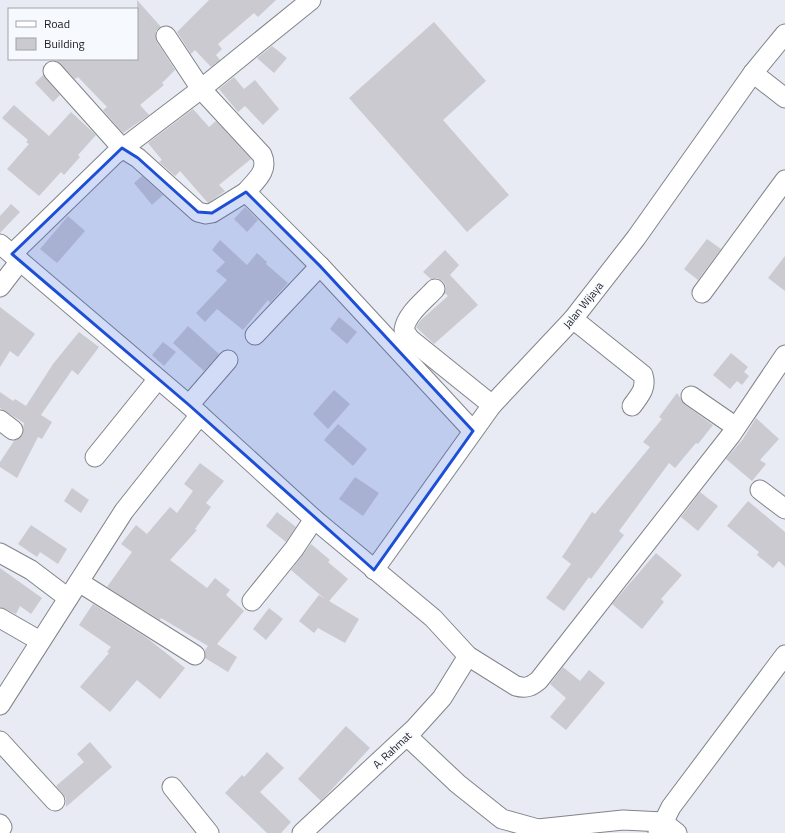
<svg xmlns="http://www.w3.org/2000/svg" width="785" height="833" viewBox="0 0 785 833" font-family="'Titillium Web',sans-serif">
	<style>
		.building { fill: #cccad1 }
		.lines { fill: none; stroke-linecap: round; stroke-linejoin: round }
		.minor-casing { stroke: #81848a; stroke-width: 21 }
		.minor { stroke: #fff; stroke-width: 19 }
		.marked { fill: #1d4ed8; fill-opacity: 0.2; stroke: #1d4ed8; stroke-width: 3; stroke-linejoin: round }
		.labels { text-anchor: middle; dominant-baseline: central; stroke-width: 3.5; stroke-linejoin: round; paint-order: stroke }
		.street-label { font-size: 11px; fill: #202124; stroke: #f6f9fe }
	</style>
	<rect width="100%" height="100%" fill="#e8ebf3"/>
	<g class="building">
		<polygon points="137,0 161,27 156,31 157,42 175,70 162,83 164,85 140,105 149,115 123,133 103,110 107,107 78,77 75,79 57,61 59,59 137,59"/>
		<polygon points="209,0 276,0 258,17 254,13 218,44 222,49 216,55 220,60 211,67 195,50 191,54 177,32"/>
		<polygon points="434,22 486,81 443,120 509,195 467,232 349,98"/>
		<polygon points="272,46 287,58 274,73 257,58"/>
		<polygon points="43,75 60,95 53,102 35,83"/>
		<polygon points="234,77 244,89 255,80 279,109 263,125 245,106 238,112 219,89"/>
		<polygon points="14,105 49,136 71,112 96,135 78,155 80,157 64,175 61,172 39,196 7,169 29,144 26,142 28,140 2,118"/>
		<polygon points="193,109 209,127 216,121 251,159 219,185 225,191 208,203 180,171 175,176 159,162 162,160 148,143"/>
		<polygon points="142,176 163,195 152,205 134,183"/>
		<polygon points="11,204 20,212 0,233 0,216"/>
		<polygon points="245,207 258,220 247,232 234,219"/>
		<polygon points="68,216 85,231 57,263 40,249"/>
		<polygon points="707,239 721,249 698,280 684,269"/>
		<polygon points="220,240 247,265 257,253 267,262 266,264 288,283 270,303 268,300 243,330 217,309 205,322 196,313 227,280 216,271 225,262 212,250"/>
		<polygon points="445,250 459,265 450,275 478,305 434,344 416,327 421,320 448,296 445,293 446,286 443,281 437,278 431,279 423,272"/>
		<polygon points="785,256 785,291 768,278"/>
		<polygon points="0,307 35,334 18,357 10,351 0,367"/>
		<polygon points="339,317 357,332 347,344 330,329"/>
		<polygon points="188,326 219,354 204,371 173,343"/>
		<polygon points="79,332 99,347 78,375 72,370 41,415 52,422 42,439 38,437 17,478 0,467 0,462 14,441 22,436 24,423 0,408 0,392 13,401 15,399 26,406 53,364"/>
		<polygon points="163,342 176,352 164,366 152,355"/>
		<polygon points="731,353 748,367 744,372 749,376 742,385 737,381 730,389 713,375"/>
		<polygon points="334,390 350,404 328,429 313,414"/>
		<polygon points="677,393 685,405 713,425 698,444 696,443 675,468 669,463 619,531 624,535 591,579 589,577 564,611 546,598 571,564 562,557 592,512 595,514 650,447 643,442 662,419 659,417"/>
		<polygon points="756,418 779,439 760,460 766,464 752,481 726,459 743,439"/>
		<polygon points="338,424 367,449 353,466 324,440"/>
		<polygon points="200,463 224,481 206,503 211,507 195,529 197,530 170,560 207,588 215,578 230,590 226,595 244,611 217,644 237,657 228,672 205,658 205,650 208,646 161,618 160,620 107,587 132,552 121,544 136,525 147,534 170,507 177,513 193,491 184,484"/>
		<polygon points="355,477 379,493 363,516 339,499"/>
		<polygon points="72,488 89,500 81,513 64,501"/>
		<polygon points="700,492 718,506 698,531 681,517"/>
		<polygon points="748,501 785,532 785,567 779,561 773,568 757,555 759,552 727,526"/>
		<polygon points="277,512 296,527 286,542 266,526"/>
		<polygon points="31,525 67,549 58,564 40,552 37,557 18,544"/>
		<polygon points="311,544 330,560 328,562 348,579 329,601 359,619 345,643 318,628 314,633 299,621 319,595 325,599 291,570"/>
		<polygon points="656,553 682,575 661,599 664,602 642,629 612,604"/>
		<polygon points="0,568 42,598 31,614 20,606 16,614 0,607"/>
		<polygon points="93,604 147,638 185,668 160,699 137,680 110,712 80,687 109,653 107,652 111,647 79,625"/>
		<polygon points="269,608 283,619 266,640 253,629"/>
		<polygon points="563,667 580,681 589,670 605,683 566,730 550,717 566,698 550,684"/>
		<polygon points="346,726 370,748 321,801 298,779"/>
		<polygon points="90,742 112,767 66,807 66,798 56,786 84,762 77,754"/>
		<polygon points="267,752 284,768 260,792 291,822 281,833 267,833 225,793 242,775 244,777"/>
	</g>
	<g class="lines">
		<g class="minor-casing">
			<g id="minor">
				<path d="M166 36 201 89 262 155C269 171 256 180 246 192L320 266 473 431"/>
				<polyline points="53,71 122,148 138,158 198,212 206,214 212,213 246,192"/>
				<polyline points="753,73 785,98"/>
				<path d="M0 244 189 405 314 519 433 618 468 656 516 686C527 689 532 686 539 680L731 435 785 355"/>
				<polyline points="12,254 114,155 201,89 311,0"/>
				<polyline points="0,287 20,261"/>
				<path d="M435 289C425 300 406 314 404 330L410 339 492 405"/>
				<polyline points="702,293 785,180"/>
				<path d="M573 319 643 375C647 388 640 395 632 406"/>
				<polyline points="255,335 320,266"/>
				<polyline points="691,396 736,427"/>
				<polyline points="189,405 228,360"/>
				<polyline points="0,420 13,430"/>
				<polyline points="95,457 158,379"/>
				<polyline points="760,490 785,509"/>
				<polyline points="0,553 31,570 68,598"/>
				<polyline points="374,570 492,405 573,319 636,238 753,73 785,34"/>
				<polyline points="79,582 195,655"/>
				<polyline points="252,601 294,549 314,519"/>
				<polyline points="0,618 40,641"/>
				<polyline points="0,705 124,511 200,415"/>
				<polyline points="407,736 458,784 502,819 538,829 623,820 663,822 677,833"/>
				<polyline points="0,741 55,801"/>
				<polyline points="172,787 209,833"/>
				<polyline points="0,824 2,827"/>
				<polyline points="302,833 414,729 442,698 468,656"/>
				<polyline points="658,833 671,807 785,655"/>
			</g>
		</g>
		<use href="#minor" class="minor"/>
	</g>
	<path class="marked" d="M122 148 138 158 198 212 212 213 246 192 320 266 473 431 374 570 189 405 12 254Z"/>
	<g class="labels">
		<g class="street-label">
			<text transform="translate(583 305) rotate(-51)">Jalan Wijaya</text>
			<text transform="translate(392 750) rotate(-43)">A. Rahmat</text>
		</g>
	</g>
	<rect x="8" y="8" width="130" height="52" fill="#f6f9fe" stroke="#a0a3a7"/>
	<rect x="16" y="21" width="20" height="6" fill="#ffffff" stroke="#a0a3a7"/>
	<text x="44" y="28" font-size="12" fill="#202124">Road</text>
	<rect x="16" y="38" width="20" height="12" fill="#cccad1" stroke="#a0a3a7"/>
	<text x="44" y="48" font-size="12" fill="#202124">Building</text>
</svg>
